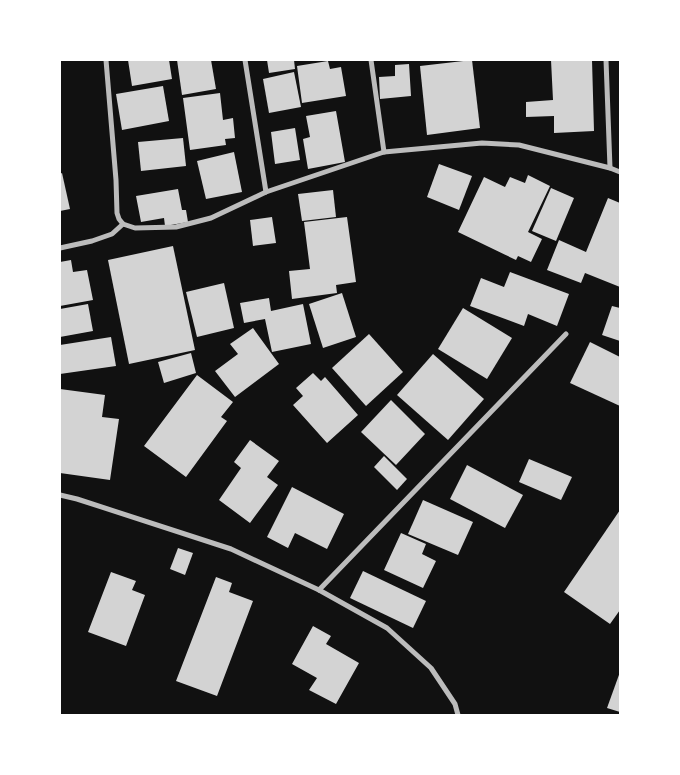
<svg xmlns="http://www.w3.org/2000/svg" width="680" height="775" viewBox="0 0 680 775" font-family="Inter,sans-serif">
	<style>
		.building { fill: #d3d3d3 }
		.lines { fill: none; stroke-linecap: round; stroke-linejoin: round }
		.minor { stroke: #bcbcbc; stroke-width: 5 }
	</style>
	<rect width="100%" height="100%" fill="#111"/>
	<g class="building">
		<polygon points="128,60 169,60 172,79 132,86"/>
		<polygon points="177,60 211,60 216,89 182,95"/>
		<polygon points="267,60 294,60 295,69 269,73"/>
		<polygon points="472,60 480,128 427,135 420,66"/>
		<polygon points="551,60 592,60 594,131 554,133 554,116 526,117 526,102 553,100"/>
		<polygon points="328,61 330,69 341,67 346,96 302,103 297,66"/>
		<polygon points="409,64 411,96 380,99 379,77 395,76 395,65"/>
		<polygon points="294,72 301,107 269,113 263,79"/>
		<polygon points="163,86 169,121 122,130 116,94"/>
		<polygon points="220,93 223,120 233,118 235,138 225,139 226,145 190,150 183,98"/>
		<polygon points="336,111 345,162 308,169 303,139 310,137 306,116"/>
		<polygon points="295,128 300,160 275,164 271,132"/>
		<polygon points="183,138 186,166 141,171 138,142"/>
		<polygon points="234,152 242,192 206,199 197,161"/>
		<polygon points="439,164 472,176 459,210 427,197"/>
		<polygon points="62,173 70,209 60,211 60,174"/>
		<polygon points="528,175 550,186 528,232 542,239 531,262 518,256 516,260 458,232 484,177 505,187 510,177 525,183"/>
		<polygon points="551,188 574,198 556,241 532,231"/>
		<polygon points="178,189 182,210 186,210 188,222 165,226 164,218 141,222 136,196"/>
		<polygon points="333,190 336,217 302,221 298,194"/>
		<polygon points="608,198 620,203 620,287 585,273 581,283 547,270 559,240 586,252"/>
		<polygon points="272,217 276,243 253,246 250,220"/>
		<polygon points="347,217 356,282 336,285 337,293 292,299 289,271 310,269 304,222"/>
		<polygon points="173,246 195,350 129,364 108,260"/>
		<polygon points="71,260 73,272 87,270 93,300 60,306 60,262"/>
		<polygon points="510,272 569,294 557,326 528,314 524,326 470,306 481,278 504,287"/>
		<polygon points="224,283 234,328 197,337 186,292"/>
		<polygon points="342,293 356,337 323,348 309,304"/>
		<polygon points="269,298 271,311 303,304 311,344 272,352 265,319 244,323 240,303"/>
		<polygon points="88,304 93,331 60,337 60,309"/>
		<polygon points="612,306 620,308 620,341 602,335"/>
		<polygon points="463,308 512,338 487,379 438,349"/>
		<polygon points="253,328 279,364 235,397 215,371 238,354 230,344"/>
		<polygon points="369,334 403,372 366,406 332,368"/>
		<polygon points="111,337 116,366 60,374 60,345"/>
		<polygon points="590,342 620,357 620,406 570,383"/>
		<polygon points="191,353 196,373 164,383 158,362"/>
		<polygon points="433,354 484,399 448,440 397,395"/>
		<polygon points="313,373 321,381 325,377 358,415 327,443 293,405 303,396 296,388"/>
		<polygon points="197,375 233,402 221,417 227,421 186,477 144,446"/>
		<polygon points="60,389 105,395 102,417 119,419 110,480 60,473 60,444 61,433 60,433"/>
		<polygon points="391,400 425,434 396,465 361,432"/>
		<polygon points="250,440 279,461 267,477 278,485 250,523 219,500 241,468 234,462"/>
		<polygon points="384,456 407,479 397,490 374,467"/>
		<polygon points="529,459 572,477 561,500 519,482"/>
		<polygon points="467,465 523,495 505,528 450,499"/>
		<polygon points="292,487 344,514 327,549 295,533 288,548 267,537"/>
		<polygon points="423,500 473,522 458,555 408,534"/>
		<polygon points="620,510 620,610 610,624 564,592"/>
		<polygon points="401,533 426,544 422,554 436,561 423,588 384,570"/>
		<polygon points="178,548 193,553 185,575 170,569"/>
		<polygon points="363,571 426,601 413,628 350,598"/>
		<polygon points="111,572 136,581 132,590 145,595 126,646 88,632"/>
		<polygon points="216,577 232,583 229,592 253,601 217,696 176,681"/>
		<polygon points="313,626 331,636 326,644 359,663 336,704 309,690 317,678 292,664"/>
		<polygon points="620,672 620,712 607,708"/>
	</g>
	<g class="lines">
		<g class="minor">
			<polyline points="106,60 116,180 117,213 119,219 123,224 135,228 176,227 211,218 266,192 384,152 482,143 519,145 610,168 620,172"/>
			<polyline points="245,60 266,192"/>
			<polyline points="371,60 384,152"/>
			<polyline points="606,60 610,168"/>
			<polyline points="60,248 92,241 112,234 123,224"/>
			<polyline points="60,495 77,499 231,549 319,590 387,628 431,668 455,704 458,715"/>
			<polyline points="319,590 566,334"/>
		</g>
	</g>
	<rect width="680" height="775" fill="none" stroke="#ffffff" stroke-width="122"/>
</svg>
